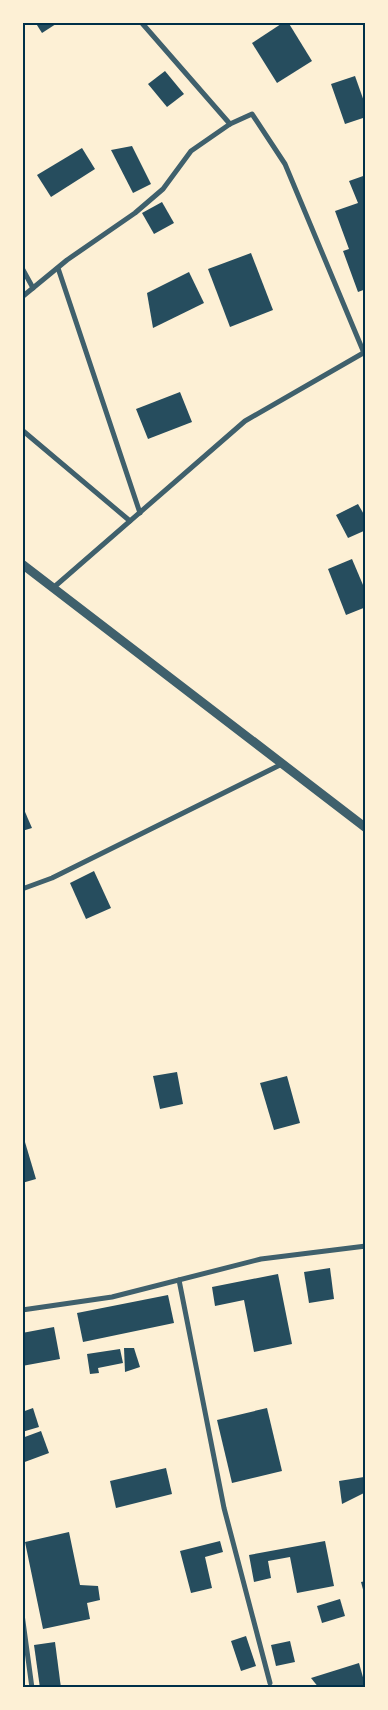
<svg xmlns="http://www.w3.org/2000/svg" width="388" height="1710" viewBox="0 0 388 1710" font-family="Helvetica,sans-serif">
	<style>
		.building { fill: #264d5e }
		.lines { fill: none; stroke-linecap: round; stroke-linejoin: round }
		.minor { stroke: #3f606c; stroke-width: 5 }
		.tertiary { stroke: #3f606c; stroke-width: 9 }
		.neatline { fill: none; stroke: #003049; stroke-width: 2 }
	</style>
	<rect width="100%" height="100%" fill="#fdf0d5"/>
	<g class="building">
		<polygon points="35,22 59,22 42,33"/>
		<polygon points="284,22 288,22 312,61 277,83 252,43"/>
		<polygon points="165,71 184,94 167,107 148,84"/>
		<polygon points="355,76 366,107 366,117 345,124 331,84"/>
		<polygon points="132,146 151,184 133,193 111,150"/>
		<polygon points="82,148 95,169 51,197 37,175"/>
		<polygon points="366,175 366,289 358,292 343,251 349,249 335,211 358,203 349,181"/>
		<polygon points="162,202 174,223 154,234 142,213"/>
		<polygon points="251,253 273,310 230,327 208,269"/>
		<polygon points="189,272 204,303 153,328 147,293"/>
		<polygon points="180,392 192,422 148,439 136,409"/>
		<polygon points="358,504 366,518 366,530 348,538 336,515"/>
		<polygon points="352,559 366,592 366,607 346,615 328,569"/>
		<polygon points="22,805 32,828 22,831"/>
		<polygon points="94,871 111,908 86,919 70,883"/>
		<polygon points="177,1072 183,1104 160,1109 153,1076"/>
		<polygon points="287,1076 300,1123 274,1130 260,1083"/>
		<polygon points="22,1132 36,1179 22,1183"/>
		<polygon points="330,1268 334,1299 309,1303 304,1272"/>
		<polygon points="278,1274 292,1344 254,1352 244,1300 215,1306 212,1287"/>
		<polygon points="168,1295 174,1323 83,1342 77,1313"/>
		<polygon points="54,1327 60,1359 22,1366 22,1333"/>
		<polygon points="124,1348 134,1348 140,1367 125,1372"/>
		<polygon points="120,1349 123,1363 98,1368 99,1373 90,1374 87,1354"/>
		<polygon points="33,1408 39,1427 22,1432 22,1412"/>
		<polygon points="267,1408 282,1471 232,1483 217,1420"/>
		<polygon points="41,1431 49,1453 22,1463 22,1438"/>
		<polygon points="166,1468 172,1494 116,1508 110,1481"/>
		<polygon points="364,1477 366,1481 366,1492 342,1504 339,1481"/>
		<polygon points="69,1532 80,1585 98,1586 100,1600 87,1603 90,1619 43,1629 25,1542"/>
		<polygon points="220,1541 223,1552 205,1557 212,1588 191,1593 180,1551"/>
		<polygon points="325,1541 334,1586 297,1593 290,1557 268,1561 271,1578 254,1582 249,1555"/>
		<polygon points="366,1581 366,1597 365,1597 361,1582"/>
		<polygon points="340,1599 345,1616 322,1623 317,1606"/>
		<polygon points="246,1636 256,1666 241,1671 231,1641"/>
		<polygon points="290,1641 295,1662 276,1666 271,1645"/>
		<polygon points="55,1642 61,1688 40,1688 34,1645"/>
		<polygon points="359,1663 366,1688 319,1688 311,1678"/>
	</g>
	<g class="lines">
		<g class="minor">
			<polyline points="141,22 230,124"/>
			<polyline points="22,268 33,288"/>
			<polyline points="58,268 140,513"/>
			<polyline points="22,297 67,260 135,213 163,189 191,151 230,124 252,114 285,164 364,353"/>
			<polyline points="22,430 130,521"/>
			<polyline points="53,588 245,421 365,352"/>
			<polyline points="22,889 52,878 282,764"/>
			<polyline points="179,1280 224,1508 270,1683"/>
			<polyline points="22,1310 112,1297 261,1259 366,1246"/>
			<polyline points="22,1614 32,1688"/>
		</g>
		<polyline class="tertiary" points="22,564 366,828"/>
	</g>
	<rect width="388" height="1710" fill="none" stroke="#fdf0d5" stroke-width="48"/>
	<rect x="24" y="24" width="340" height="1662" class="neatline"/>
</svg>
